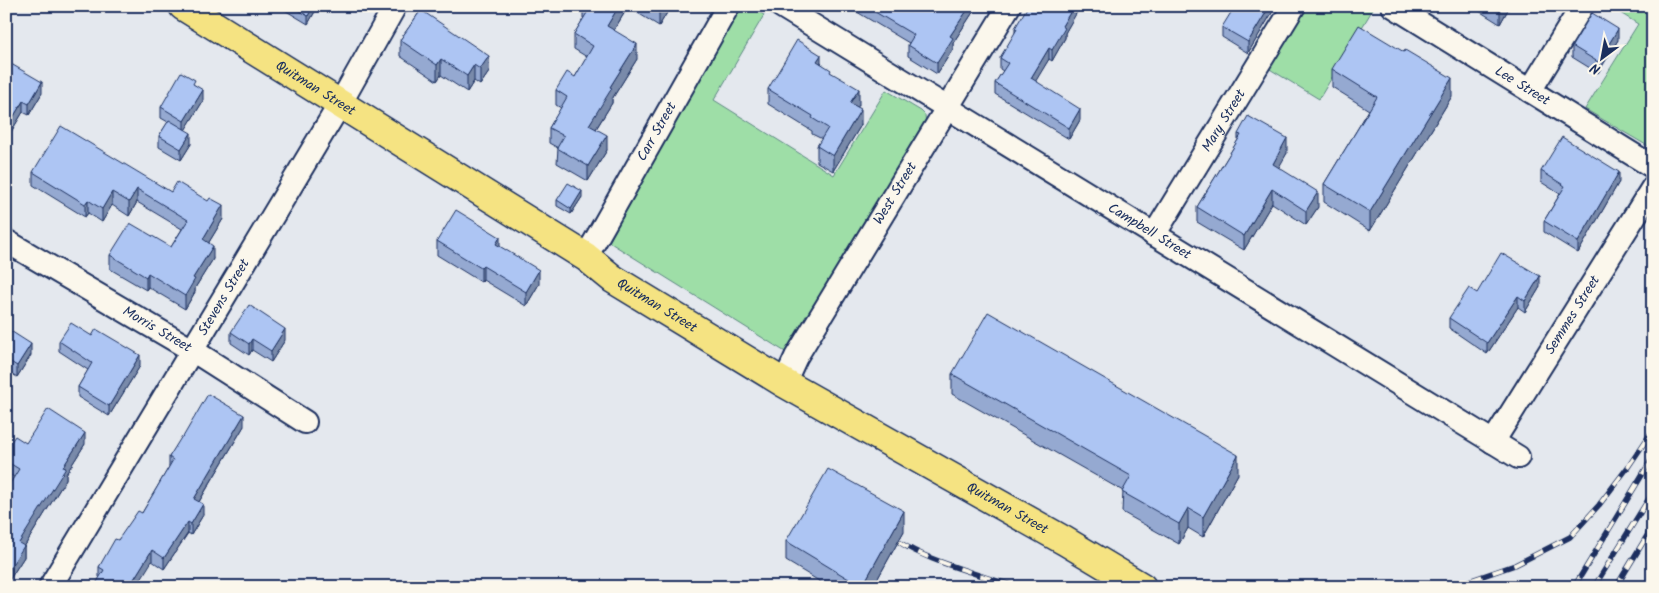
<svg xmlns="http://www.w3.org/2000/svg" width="1659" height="593" viewBox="0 0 1659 593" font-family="Kalam,sans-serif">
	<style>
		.green { fill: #9edea7; stroke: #5c8682 }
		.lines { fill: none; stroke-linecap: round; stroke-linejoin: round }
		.minor-casing { stroke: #1b2f5e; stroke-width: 26 }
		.major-casing { stroke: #1b2f5e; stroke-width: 31 }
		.minor { stroke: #fbf7ec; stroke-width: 22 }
		.major { stroke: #f5e382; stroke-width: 28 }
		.rail-casing { stroke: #1b2f5e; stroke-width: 5.5 }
		.rail { stroke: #fbf7ec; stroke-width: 4; stroke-dasharray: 11; stroke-linecap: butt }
		.wall { fill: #95a9d1; stroke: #1b2f5e }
		.shaded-wall { fill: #798aaa; stroke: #1b2f5e }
		.building { fill: #adc5f3; stroke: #1b2f5e }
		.labels { text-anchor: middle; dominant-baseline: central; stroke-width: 4.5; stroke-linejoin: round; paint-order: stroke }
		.street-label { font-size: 14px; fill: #1b2f5e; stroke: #fbf7ec }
	</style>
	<rect width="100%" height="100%" fill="#e4e8ee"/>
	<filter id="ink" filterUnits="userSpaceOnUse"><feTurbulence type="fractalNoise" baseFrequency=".02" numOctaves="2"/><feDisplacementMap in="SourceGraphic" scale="10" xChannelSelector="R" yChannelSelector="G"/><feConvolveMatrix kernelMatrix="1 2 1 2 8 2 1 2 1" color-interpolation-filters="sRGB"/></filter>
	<g filter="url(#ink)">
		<g class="green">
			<polygon points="1306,6 1368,6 1373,9 1319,99 1268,68"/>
			<polygon points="1609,6 1653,6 1653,147 1646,145 1585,109 1638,24"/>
			<polygon points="751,7 764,15 714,100 834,175 886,90 921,111 925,115 926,125 787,353 609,242 732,18 741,10"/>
		</g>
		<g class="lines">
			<g class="minor-casing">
				<g id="minor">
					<path id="s1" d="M781 6 1518 457"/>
					<path id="s2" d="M1393 6 1653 167"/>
					<polyline points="1530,91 1582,6"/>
					<path id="s3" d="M1154 235 1294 6"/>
					<path id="s4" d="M6 241 192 350 305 422"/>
					<path id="s5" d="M586 257 728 6"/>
					<path id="s6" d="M784 383 796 357 1009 6"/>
					<path id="s7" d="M1493 442 1653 187"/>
					<path id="s8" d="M50 587 340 104 395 6"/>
				</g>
			</g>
			<g class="major-casing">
				<g id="major">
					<path id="s9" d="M183 6 586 257 613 279 784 383 1065 541 1142 587"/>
				</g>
			</g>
			<use href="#minor" class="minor"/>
			<use href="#major" class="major"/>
			<g class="rail-casing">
				<g id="rail">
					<path d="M899 542C921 556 946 564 970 572 988 578 1004 584 1022 587"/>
					<polyline points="1451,587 1515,565 1570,537 1599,505 1628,467 1653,430"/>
					<polyline points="1574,587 1653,457"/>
					<polyline points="1594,587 1653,492"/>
					<polyline points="1616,587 1653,526"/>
				</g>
			</g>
			<use href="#rail" class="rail"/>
		</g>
		<g class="wall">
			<polygon points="278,6 318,6 308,24"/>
			<polygon points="328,6 337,6 335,10"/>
			<polygon points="583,6 671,6 659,26 628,7 614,30 637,59 612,99 612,103 596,129 607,150 588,181 557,163 558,148 549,143 549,128 561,108 556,105 556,90 575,77 587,57 574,49 574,34 584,18 583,18"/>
			<polygon points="847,6 977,6 953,43 953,49 937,74 908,56 908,45 909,43"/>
			<polygon points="1080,6 1065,33 1065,38 1052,61 1049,59 1035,81 1080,120 1069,139 995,94 995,83 1003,71 1000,69 1000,58 1015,34 1015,28 1031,8"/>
			<polygon points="1276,6 1248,53 1222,37 1222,27"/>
			<polygon points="1471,6 1510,6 1500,24"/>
			<polygon points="421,10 489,72 480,85 474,81 467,92 441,75 437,81 400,56 400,40"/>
			<polygon points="1618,40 1598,73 1572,57 1572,46"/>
			<polygon points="1404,52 1452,96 1370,231 1324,202 1324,184 1369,110 1332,87 1332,69"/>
			<polygon points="6,61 42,93 29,115 23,112 6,140"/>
			<polygon points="821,63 831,73 859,105 857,107 861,125 833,171 817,162 817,146 822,139 812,134 812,131 768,104 768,89"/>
			<polygon points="195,85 203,101 185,130 191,144 181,160 159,147 159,136 168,122 161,118 161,107"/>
			<polygon points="1238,134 1287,153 1278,167 1318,207 1306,225 1272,203 1244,250 1197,222 1197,207 1238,140"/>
			<polygon points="1541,171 1619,182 1578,253 1544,232 1544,221 1560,194 1541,182"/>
			<polygon points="33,172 171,192 223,219 209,242 213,259 195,288 195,292 185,309 148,287 146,290 110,269 110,255 171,247 182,229 137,202 129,216 112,205 102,222 88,213 85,217 33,185"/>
			<polygon points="582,197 571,214 557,206 557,200"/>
			<polygon points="437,241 500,246 539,284 526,306 483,280 481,282 437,255"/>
			<polygon points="1540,287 1525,312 1518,307 1487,354 1449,328 1449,318 1477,293"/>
			<polygon points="6,328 31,355 17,377 6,370"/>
			<polygon points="231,332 285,340 271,362 252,350 249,355 231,343"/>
			<polygon points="92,336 140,366 109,416 78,397 78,387 88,370 59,351 59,341"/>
			<polygon points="952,374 1238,474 1203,537 1188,528 1179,544 1122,512 1123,491 952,394"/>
			<polygon points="244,426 199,502 203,515 191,535 188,533 164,569 152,561 100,578 99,577 99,567 118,540 142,513 169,467 169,457 183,437"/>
			<polygon points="26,443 85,444 66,474 66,479 24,547 24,557 6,585 6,490 14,477 6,472 6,449"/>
			<polygon points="904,531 873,587 829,587 786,561 786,541"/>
		</g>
		<g class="shaded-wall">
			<polygon points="313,6 318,6 308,24 308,16"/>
			<polygon points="619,6 628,6 628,7 607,41 607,26"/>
			<polygon points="662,6 671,6 659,26 659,11"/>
			<polygon points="970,6 977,6 953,43 953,49 937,74 937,63 950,36"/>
			<polygon points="1074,6 1080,6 1080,7 1065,33 1065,38 1052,61 1052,50 1062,26"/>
			<polygon points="1270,6 1276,6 1248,53 1248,42"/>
			<polygon points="1503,6 1510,6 1500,24 1500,11"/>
			<polygon points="1618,29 1618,40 1598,73 1598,62"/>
			<polygon points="637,44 637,59 612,99 612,103 589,140 589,125 610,87"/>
			<polygon points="1049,48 1049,59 1031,89 1031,78"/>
			<polygon points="821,55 821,70 817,61"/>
			<polygon points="489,56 489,72 480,85 480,69"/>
			<polygon points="441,59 441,75 437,81 437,65"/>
			<polygon points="474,65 474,81 467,92 467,76"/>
			<polygon points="1452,78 1452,96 1370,231 1370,212"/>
			<polygon points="42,82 42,93 29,115 29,104"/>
			<polygon points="859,89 859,105 850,119 850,103"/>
			<polygon points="203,90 203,101 184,132 184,121"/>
			<polygon points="23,101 23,112 6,140 6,129"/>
			<polygon points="861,109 861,125 833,171 833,156"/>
			<polygon points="1080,109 1080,120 1069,139 1069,128"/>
			<polygon points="191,133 191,144 181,160 181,149"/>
			<polygon points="607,135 607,150 588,181 588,166"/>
			<polygon points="1287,138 1287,153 1273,178 1273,164"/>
			<polygon points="1619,172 1619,182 1578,253 1578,242"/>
			<polygon points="137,189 137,202 129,216 129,202"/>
			<polygon points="1272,189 1272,203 1244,250 1244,236"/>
			<polygon points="582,191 582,197 571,214 571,209"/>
			<polygon points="112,192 112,205 102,222 102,209"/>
			<polygon points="1318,192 1318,207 1306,225 1306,211"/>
			<polygon points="88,200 88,213 85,217 85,204"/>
			<polygon points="223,205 223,219 203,252 203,239"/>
			<polygon points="500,237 500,251 496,244"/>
			<polygon points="213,246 213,259 195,288 195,292 185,309 185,296 193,278"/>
			<polygon points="483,266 483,280 481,282 481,268"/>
			<polygon points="539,270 539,284 526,306 526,292"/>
			<polygon points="148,273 148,287 146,290 146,277"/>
			<polygon points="1540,276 1540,287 1525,312 1525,301"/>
			<polygon points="1518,296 1518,307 1487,354 1487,343"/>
			<polygon points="285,329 285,340 271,362 271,351"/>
			<polygon points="252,339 252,350 249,355 249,344"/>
			<polygon points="31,344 31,355 17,377 17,366"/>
			<polygon points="140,355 140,366 109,416 109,406"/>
			<polygon points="244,415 244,426 194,510 194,499"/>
			<polygon points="85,433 85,444 66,474 66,479 24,547 24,557 6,585 6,574 19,543 63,467"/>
			<polygon points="1238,455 1238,474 1203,537 1203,517"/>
			<polygon points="203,504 203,515 191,535 191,524"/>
			<polygon points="1188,508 1188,528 1179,544 1179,524"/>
			<polygon points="904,511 904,531 873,587 862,587"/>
			<polygon points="188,522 188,533 164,569 164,558"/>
			<polygon points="152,550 152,561 136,587 129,587"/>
		</g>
		<g class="building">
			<polygon points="292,6 313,6 308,16"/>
			<polygon points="588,6 619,6 607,26 637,44 610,87 612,88 589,125 607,135 588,166 557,148 564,136 549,128 567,97 556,90 567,72 575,77 593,46 574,34 590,8"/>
			<polygon points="651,6 662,6 659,11"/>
			<polygon points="865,6 970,6 950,36 953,38 937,63 908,45 914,35"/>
			<polygon points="1028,6 1031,8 1032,6 1074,6 1062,26 1065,28 1052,50 1049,48 1031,78 1080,109 1069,128 995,83 1008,63 1000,58 1017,29 1015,28"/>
			<polygon points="1235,6 1270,6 1248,42 1222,27"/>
			<polygon points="1492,6 1503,6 1500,11"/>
			<polygon points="421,10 489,56 480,69 474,65 467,76 441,59 437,65 400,40"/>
			<polygon points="1592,13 1618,29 1598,62 1572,46"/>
			<polygon points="1359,25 1404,52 1405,50 1452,78 1370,212 1324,184 1377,97 1332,69"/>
			<polygon points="797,40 821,55 817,61 831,70 830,72 859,89 850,103 861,109 833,156 817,146 828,128 812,118 813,116 768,89"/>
			<polygon points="6,61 42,82 29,104 23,101 6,129"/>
			<polygon points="181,72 195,80 193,84 203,90 184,121 161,107"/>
			<polygon points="1248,116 1287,138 1273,164 1318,192 1306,211 1272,189 1244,236 1197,207 1241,135 1238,134"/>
			<polygon points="169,120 191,133 181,149 159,136"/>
			<polygon points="61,126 171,192 177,182 208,201 210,198 223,205 203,239 213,246 193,278 195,279 185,296 148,273 146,277 110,255 130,223 171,247 188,220 137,189 129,202 112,192 102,209 88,200 85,204 33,172"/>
			<polygon points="1562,137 1619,172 1578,242 1544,221 1565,186 1541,171"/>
			<polygon points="568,183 582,191 571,209 557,200"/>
			<polygon points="456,210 500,237 496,244 539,270 526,292 483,266 481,268 437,241"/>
			<polygon points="1501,253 1540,276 1525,301 1518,296 1487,343 1449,318 1469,288 1477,293"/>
			<polygon points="249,305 285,329 271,351 252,339 249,344 231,332"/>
			<polygon points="988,312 1238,455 1203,517 1188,508 1179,524 1122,492 1131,476 952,374"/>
			<polygon points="71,323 92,336 96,329 140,355 109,406 78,387 92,363 59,341"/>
			<polygon points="6,328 31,344 17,366 6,359"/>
			<polygon points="208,394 244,415 194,499 203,504 191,524 188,522 164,558 152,550 129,587 94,587 104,570 99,567 115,539 118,540 138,511 142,513 173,460 169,457 182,436 183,437"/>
			<polygon points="48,409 85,433 63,467 66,468 19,543 24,546 6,574 6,490 19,469 6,461 6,449 15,436 26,443"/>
			<polygon points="828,469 904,511 862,587 786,541"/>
		</g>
	</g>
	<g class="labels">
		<g class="street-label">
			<text stroke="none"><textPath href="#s2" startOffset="152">Lee Street</textPath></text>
			<text stroke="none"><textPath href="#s9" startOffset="156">Quitman Street</textPath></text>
			<text stroke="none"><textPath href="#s3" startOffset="134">Mary Street</textPath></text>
			<text stroke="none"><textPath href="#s5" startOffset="144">Carr Street</textPath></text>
			<text stroke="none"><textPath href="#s6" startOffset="220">West Street</textPath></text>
			<text stroke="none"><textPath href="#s1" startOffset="432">Campbell Street</textPath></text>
			<text stroke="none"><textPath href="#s8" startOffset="338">Stevens Street</textPath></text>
			<text stroke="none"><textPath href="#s9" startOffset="561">Quitman Street</textPath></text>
			<text stroke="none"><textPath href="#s7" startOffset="150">Semmes Street</textPath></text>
			<text stroke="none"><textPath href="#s4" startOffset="175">Morris Street</textPath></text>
			<text stroke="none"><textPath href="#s9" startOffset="966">Quitman Street</textPath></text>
		</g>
	</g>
	<rect width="1659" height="593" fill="none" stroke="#fbf7ec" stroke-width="25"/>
	<rect x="12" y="12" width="1634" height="568" fill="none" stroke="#1b2f5e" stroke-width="2" filter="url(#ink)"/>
	<g transform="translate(1602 58) rotate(212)" stroke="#fbf7ec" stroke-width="4" paint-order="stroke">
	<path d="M0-4L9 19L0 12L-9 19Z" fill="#1b2f5e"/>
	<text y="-8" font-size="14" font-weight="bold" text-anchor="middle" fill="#1b2f5e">N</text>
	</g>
</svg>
